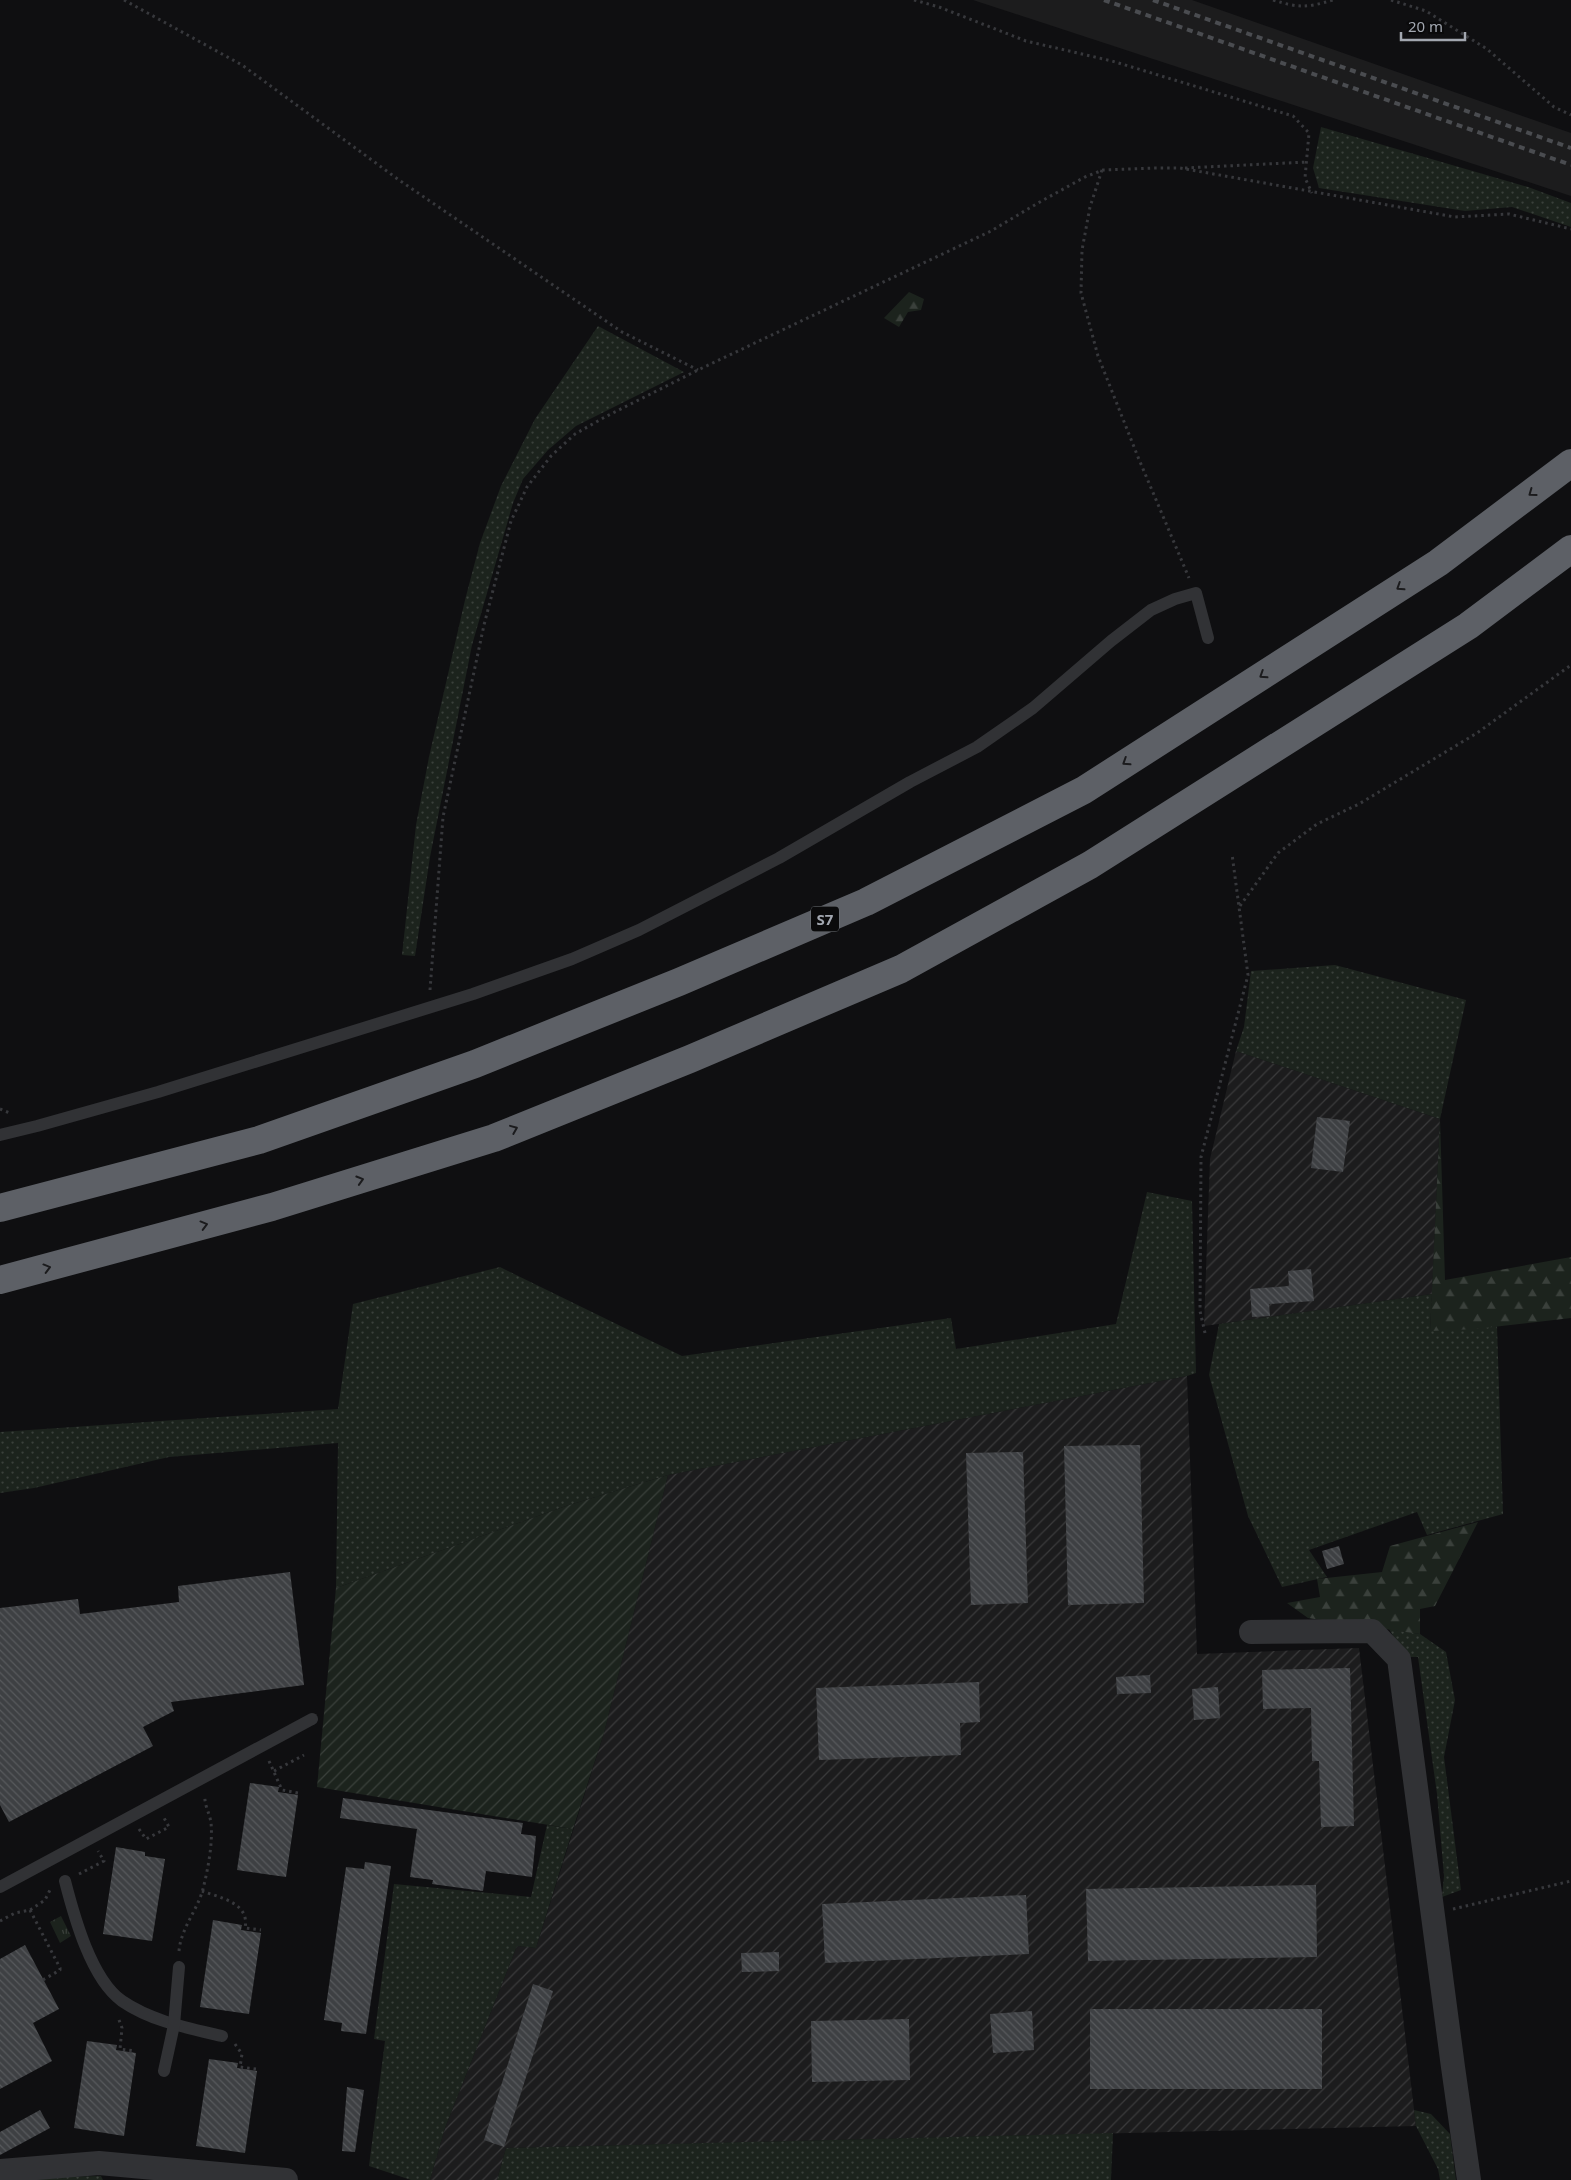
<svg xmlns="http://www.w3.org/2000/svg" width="1571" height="2180" viewBox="0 0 1571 2180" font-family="'Noto Sans',sans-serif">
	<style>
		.built { fill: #1c1c1d }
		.industrial { fill: url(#industrial-furrows) }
		.grass { fill: url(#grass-dots) }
		.forest { fill: url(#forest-firs) }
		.park { fill: url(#park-tufts) }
		.garden { fill: url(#garden-furrows) }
		.building { fill: url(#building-back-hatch) }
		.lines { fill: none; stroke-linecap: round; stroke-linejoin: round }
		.path { stroke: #37383c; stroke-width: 3; stroke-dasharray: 2.5 4; stroke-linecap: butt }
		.lane { stroke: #313235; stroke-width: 12 }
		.street { stroke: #313235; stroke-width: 24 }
		.highway { stroke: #5d6066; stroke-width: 28 }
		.rail { stroke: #4a4c50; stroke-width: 4; stroke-dasharray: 6 5; stroke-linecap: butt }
		.oneway { stroke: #1b1b1d }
		.labels { text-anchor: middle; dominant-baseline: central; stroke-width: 4; stroke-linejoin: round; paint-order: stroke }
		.shield { fill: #0a0a0b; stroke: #74787e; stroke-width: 1 }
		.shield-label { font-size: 15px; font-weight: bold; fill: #a2a7b0 }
	</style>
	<defs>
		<pattern id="industrial-furrows" width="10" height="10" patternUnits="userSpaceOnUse" patternTransform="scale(1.25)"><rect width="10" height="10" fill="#1c1c1d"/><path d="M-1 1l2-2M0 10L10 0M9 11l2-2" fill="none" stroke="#3a3a3b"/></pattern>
		<pattern id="grass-dots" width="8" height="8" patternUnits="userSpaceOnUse" patternTransform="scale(1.25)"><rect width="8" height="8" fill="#1c231d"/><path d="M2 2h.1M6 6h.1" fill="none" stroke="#3a403b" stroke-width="1.8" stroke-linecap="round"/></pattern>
		<pattern id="forest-firs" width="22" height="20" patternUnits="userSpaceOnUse" patternTransform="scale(1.25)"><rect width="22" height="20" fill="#1c231d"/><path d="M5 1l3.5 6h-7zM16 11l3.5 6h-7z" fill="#3a403b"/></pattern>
		<pattern id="park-tufts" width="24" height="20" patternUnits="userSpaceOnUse" patternTransform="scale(1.25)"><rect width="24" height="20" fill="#1c231d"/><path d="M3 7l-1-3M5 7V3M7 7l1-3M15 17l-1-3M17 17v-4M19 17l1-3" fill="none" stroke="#3a403b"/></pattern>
		<pattern id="garden-furrows" width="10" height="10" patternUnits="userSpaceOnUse" patternTransform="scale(1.25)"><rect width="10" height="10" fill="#1c231d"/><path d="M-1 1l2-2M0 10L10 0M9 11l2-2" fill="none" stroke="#3a403b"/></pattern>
		<pattern id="building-back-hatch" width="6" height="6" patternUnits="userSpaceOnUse" patternTransform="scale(1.25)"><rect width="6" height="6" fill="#3e4043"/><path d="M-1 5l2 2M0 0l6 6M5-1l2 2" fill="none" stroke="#57595c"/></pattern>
	</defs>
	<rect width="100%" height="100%" fill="#0f0f11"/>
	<polygon class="built" points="973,0 1192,0 1571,133 1571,196"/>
	<g class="industrial">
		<polygon points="1236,1051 1440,1119 1432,1294 1204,1326 1210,1159"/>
		<polygon points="1187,1376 1197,1654 1359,1648 1416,2126 506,2148 497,2180 430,2180 445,2128 517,1946 536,1948 604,1733 668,1475"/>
	</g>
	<g class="grass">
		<polygon points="1321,127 1528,187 1571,203 1571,227 1512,207 1465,211 1319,188 1313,168"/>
		<polygon points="598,326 684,372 576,426 548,450 523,479 513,503 472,645 430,857 415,956 402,955 416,825 429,757 465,600 480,543 501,486 535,419"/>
		<polygon points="1335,965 1466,1000 1440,1119 1236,1051 1244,1027 1251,971"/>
		<polygon points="1147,1192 1192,1201 1196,1373 1187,1376 668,1475 566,1506 336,1588 338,1443 169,1457 34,1488 0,1493 0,1432 338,1409 353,1304 500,1267 682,1356 951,1318 956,1349 1116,1324"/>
		<polygon points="1432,1294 1430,1330 1497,1326 1503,1514 1427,1535 1417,1512 1309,1550 1327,1577 1282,1587 1248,1516 1209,1375 1219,1324"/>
		<polygon points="1389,1629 1420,1634 1446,1652 1455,1700 1444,1757 1461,1890 1442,1897 1444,1876 1437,1794 1418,1657 1406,1657"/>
		<polygon points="547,1825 573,1829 536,1948 517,1946 445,2128 430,2180 411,2180 369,2166 385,2041 374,2039 394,1884 531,1897"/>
		<polygon points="1414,2110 1431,2114 1450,2134 1456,2180 1440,2180 1438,2169 1416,2126"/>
		<polygon points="1113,2133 1111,2180 497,2180 506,2148"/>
		<polygon points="101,2176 103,2180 13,2180 16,2178"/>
	</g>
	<g class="forest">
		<polygon points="909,292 924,299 921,310 908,312 899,327 884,318"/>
		<polygon points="1440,1119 1445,1280 1571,1257 1571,1318 1475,1329 1430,1331"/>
		<polygon points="1478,1522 1435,1606 1420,1609 1420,1634 1308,1618 1287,1603 1320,1597 1317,1579 1382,1572 1390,1546"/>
	</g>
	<polygon class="park" points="61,1916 71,1936 60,1943 50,1922"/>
	<polygon class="garden" points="668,1475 604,1733 573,1829 317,1787 336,1588 566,1506"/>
	<g class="building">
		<polygon points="1317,1117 1350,1121 1343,1172 1311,1168"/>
		<polygon points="1311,1269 1314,1301 1269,1304 1270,1316 1252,1317 1250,1289 1289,1286 1288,1271"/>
		<polygon points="1140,1445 1144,1603 1068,1605 1064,1446"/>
		<polygon points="1023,1452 1028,1603 971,1605 966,1453"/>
		<polygon points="1339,1546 1344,1564 1327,1569 1322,1551"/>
		<polygon points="290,1572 304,1685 171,1702 174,1711 143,1727 153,1746 9,1822 0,1805 0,1608 78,1599 80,1614 179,1602 178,1586"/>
		<polygon points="1350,1668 1354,1826 1321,1827 1319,1761 1312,1761 1311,1708 1263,1709 1262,1670"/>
		<polygon points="1150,1675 1151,1693 1117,1694 1116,1677"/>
		<polygon points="979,1682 980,1722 960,1723 961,1755 819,1760 816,1688"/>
		<polygon points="1218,1687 1220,1718 1194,1720 1192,1689"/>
		<polygon points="250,1783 279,1787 278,1792 298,1795 286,1877 237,1870"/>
		<polygon points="343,1798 523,1823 521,1834 536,1836 532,1877 486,1871 483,1891 432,1884 433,1880 410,1877 417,1829 340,1818"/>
		<polygon points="116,1847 145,1852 145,1856 165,1859 152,1941 103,1934"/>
		<polygon points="365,1862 391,1866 366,2034 341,2031 342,2023 324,2020 346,1867 364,1869"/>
		<polygon points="1316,1885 1317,1957 1088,1961 1086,1889"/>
		<polygon points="1026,1895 1029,1954 825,1963 822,1904"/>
		<polygon points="213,1920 242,1925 241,1930 261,1933 249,2014 200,2007"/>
		<polygon points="25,1945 59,2009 33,2023 52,2061 0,2089 0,1959"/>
		<polygon points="779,1952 779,1971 742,1972 741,1953"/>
		<polygon points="533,1984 553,1991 504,2147 484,2140"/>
		<rect x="1090" y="2009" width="232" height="80"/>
		<polygon points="1032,2011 1034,2050 993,2053 990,2014"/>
		<polygon points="909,2019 910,2080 812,2082 811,2021"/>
		<polygon points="87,2041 117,2045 116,2050 136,2053 124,2136 74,2128"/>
		<polygon points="209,2059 238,2063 237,2068 257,2071 245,2153 196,2146"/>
		<polygon points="347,2087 364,2090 355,2152 342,2151"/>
		<polygon points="40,2110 50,2128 0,2155 0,2132"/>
	</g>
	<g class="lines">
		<g class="path">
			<polyline points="124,0 242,65 399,180 622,332 698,370"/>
			<polyline points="914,0 939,7 1026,41 1112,61 1293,116 1309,133 1305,178 1312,193"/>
			<path d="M1273 0C1299 8 1306 8 1333 0"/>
			<polyline points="1391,0 1426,11 1487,49 1554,107 1571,115"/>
			<polyline points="1185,168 1307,162"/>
			<polyline points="1102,170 1090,207 1082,250 1081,293 1098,356 1138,457 1189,578"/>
			<polyline points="1240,906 1278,853 1317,824 1359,804 1477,733 1571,665"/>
			<polyline points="430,990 443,817 484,625 511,521 527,487 551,456 575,434 605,417 698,370 991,231 1038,203 1085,177 1103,170 1154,168 1180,168 1455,217 1509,214 1571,229"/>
			<polyline points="0,1109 12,1114"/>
			<polyline points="1205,1333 1200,1311 1201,1157 1248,975 1232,854"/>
			<polyline points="269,1761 282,1790 298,1793"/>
			<polyline points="274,1771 304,1755"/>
			<polyline points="139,1829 146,1839 169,1827 163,1816"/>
			<polyline points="79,1874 104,1861 98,1851"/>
			<path d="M202 1891C221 1898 250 1903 245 1928L261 1930"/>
			<polyline points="1453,1909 1571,1881"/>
			<polyline points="30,1910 60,1968 60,1970 41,1981"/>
			<polyline points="0,1921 15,1913 30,1910 45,1900 50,1890"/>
			<path d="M179 1951C181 1928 197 1911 203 1889 208 1869 213 1843 211 1823 210 1814 204 1805 205 1796"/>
			<polyline points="119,2020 122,2028 120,2049 135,2051"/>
			<polyline points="235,2044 242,2054 240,2067 256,2069"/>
		</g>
		<g class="lane">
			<polyline points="0,1135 37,1126 158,1092 473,994 572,959 639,930 779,858 910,782 977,747 1033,708 1111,641 1151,610 1175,599 1196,593 1208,638"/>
			<path d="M65 1881C74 1916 91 1979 122 2001 151 2021 188 2028 222 2036"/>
			<polyline points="0,1887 312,1719"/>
			<polyline points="164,2071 174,2025 179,1967"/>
		</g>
		<g class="street">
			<polyline points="1251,1632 1372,1631 1399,1659 1453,2067 1469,2180"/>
			<polyline points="0,2171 99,2163 286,2180"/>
		</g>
		<g class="highway">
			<polyline points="0,1208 259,1140 475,1064 679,982 866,902 1084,790 1438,563 1571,463"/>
			<polyline points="0,1280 272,1207 494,1138 690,1059 901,969 1090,865 1468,626 1571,549"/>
		</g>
		<g class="rail">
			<polyline points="1104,0 1571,165"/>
			<polyline points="1153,0 1571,148"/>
		</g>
	</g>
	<defs><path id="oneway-chevron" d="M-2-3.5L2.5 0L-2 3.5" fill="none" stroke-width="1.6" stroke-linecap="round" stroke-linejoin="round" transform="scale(1.25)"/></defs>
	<g class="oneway">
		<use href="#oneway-chevron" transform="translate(1532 493) rotate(144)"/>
		<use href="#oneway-chevron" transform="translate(1400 587) rotate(147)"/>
		<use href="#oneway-chevron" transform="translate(1263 675) rotate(147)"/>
		<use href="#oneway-chevron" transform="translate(1126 762) rotate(147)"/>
		<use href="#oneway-chevron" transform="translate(514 1129) rotate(-22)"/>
		<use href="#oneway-chevron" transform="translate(360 1180) rotate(-17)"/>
		<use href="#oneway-chevron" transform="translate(204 1225) rotate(-15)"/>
		<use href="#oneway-chevron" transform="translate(47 1268) rotate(-15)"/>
	</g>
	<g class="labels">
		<rect class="shield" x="811" y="906.5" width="28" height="25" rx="4"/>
		<g class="shield-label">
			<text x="825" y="919">S7</text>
		</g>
	</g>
	<path d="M1401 32v8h64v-8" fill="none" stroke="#a2a7b0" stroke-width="2.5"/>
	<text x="1408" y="32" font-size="15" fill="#a2a7b0" stroke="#0a0a0b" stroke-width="4" paint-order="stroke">20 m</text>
</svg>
